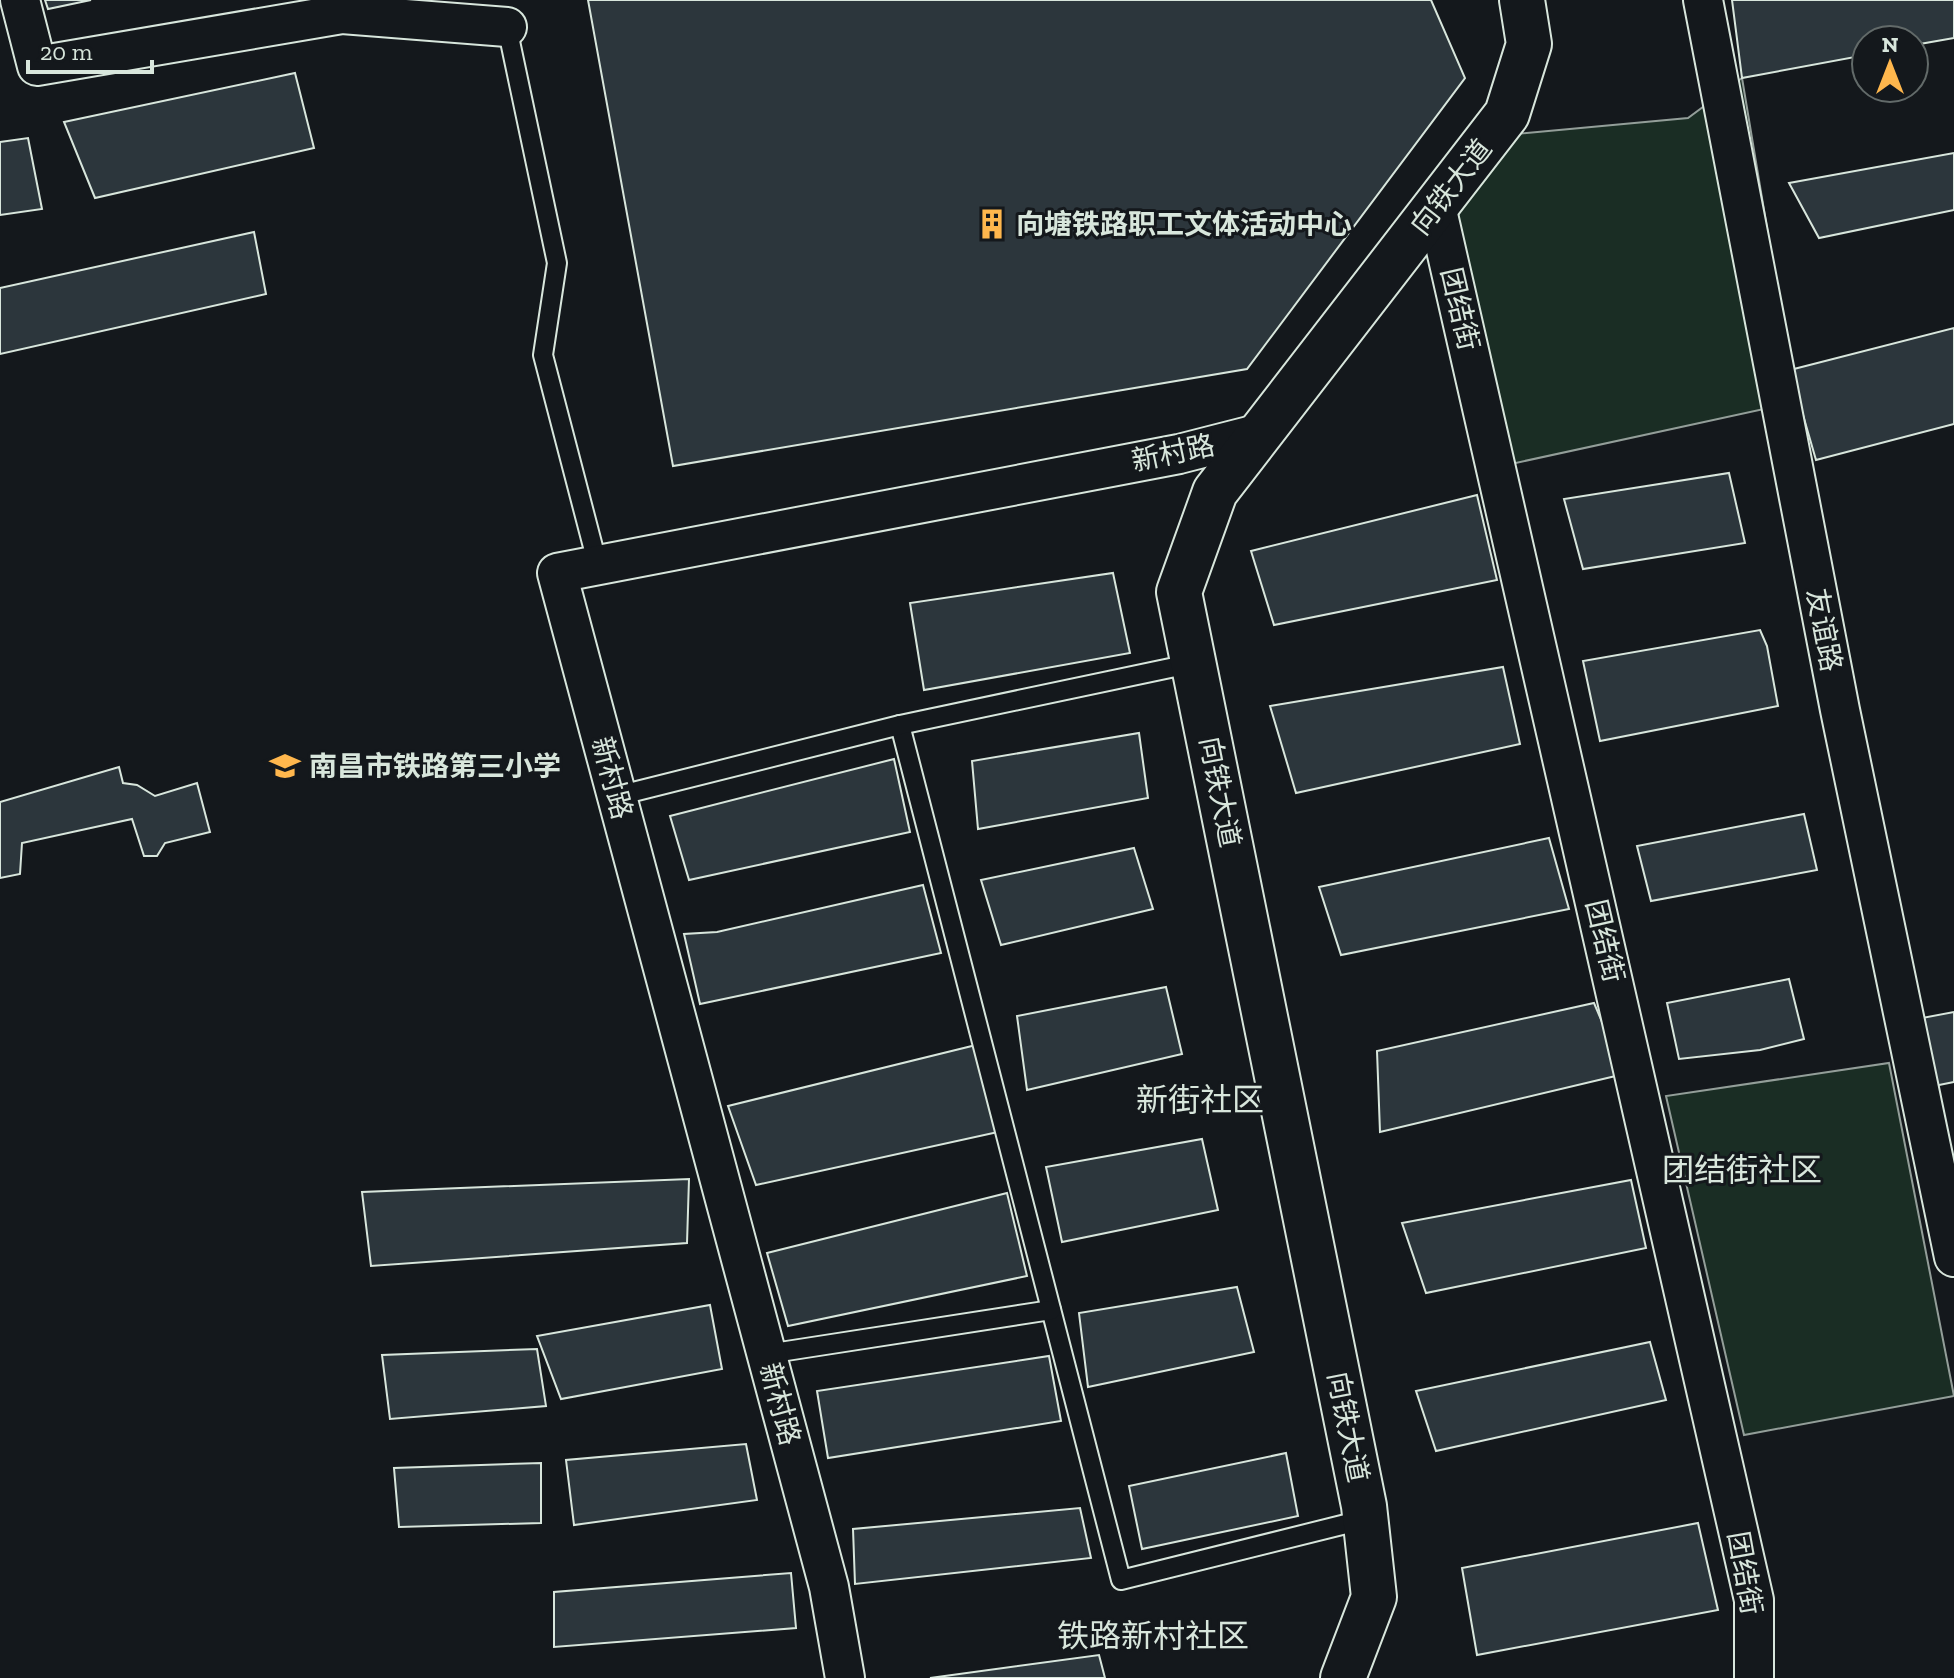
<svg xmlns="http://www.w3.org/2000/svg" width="1954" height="1678" viewBox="0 0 1954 1678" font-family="'Zilla Slab','Noto Sans SC',serif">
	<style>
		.green { fill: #1a2d24; stroke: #939e99; stroke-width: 2 }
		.building { fill: #2c363c; stroke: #d8e6dc; stroke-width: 2 }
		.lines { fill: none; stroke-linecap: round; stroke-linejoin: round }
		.lane-casing { stroke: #d8e6dc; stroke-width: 22 }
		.street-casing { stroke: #d8e6dc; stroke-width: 42 }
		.secondary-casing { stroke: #d8e6dc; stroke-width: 48 }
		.lane { stroke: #14181c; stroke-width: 18 }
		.street { stroke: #14181c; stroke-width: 38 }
		.secondary { stroke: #14181c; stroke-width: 44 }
		.labels { text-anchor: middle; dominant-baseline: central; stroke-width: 6; stroke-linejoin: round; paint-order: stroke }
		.street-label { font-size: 28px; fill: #d8e6dc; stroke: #14181c }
		.poi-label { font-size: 28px; font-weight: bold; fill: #d8e6dc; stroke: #14181c; text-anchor: start }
		.quarter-label { font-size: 32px; fill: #d8e6dc; stroke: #14181c }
	</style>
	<rect width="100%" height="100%" fill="#14181c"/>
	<g class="green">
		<polygon points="1742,78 1796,402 1497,467 1445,195 1484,137 1688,118"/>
		<polygon points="1889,1063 1954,1396 1744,1435 1666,1096"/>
	</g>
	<g class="building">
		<polygon points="45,0 91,0 48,9"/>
		<polygon points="588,0 1431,0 1465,78 1247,369 673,466"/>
		<polygon points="1732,0 1954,0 1954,38 1914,45 1914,40 1866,40 1866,55 1742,78"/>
		<polygon points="295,73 314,148 95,198 64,122"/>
		<polygon points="28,138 42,209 0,215 0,142"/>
		<polygon points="1954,153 1954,210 1819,238 1789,183"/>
		<polygon points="254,232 266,294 0,354 0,288"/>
		<polygon points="1954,328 1954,424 1816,460 1790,370"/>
		<polygon points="1729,473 1745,543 1583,569 1564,499"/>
		<polygon points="1477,495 1497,580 1274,625 1251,551"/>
		<polygon points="1113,573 1130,653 924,690 910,603"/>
		<polygon points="1760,630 1767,646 1778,706 1600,741 1583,661"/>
		<polygon points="1503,667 1520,744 1296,793 1270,706"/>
		<polygon points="1139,733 1148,798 978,829 972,761"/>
		<polygon points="894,759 910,832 689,880 670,816"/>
		<polygon points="119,767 123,783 137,785 155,796 197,783 210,832 165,843 157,856 144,856 132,819 22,843 20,874 0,878 0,802"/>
		<polygon points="1804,814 1817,870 1651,901 1637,846"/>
		<polygon points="1549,838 1569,909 1341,955 1319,887"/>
		<polygon points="1134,848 1153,909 1001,945 981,880"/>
		<polygon points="923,885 941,953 700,1004 684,934 717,932"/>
		<polygon points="1789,979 1804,1039 1760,1050 1679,1059 1667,1003"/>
		<polygon points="1166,987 1182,1054 1027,1090 1017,1016"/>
		<polygon points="1594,1003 1624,1074 1380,1132 1377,1051"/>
		<polygon points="1954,1012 1954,1082 1929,1087 1922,1018"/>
		<polygon points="976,1045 998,1132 756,1185 728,1106"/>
		<polygon points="1202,1139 1218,1210 1062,1242 1046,1167"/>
		<polygon points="689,1179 687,1243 371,1266 362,1192"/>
		<polygon points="1631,1180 1646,1248 1426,1293 1402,1223"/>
		<polygon points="1007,1193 1027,1276 788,1326 767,1253"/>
		<polygon points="1237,1287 1254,1352 1088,1387 1079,1313"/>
		<polygon points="710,1305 722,1369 561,1399 537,1336"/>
		<polygon points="1650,1342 1666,1400 1436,1451 1416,1391"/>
		<polygon points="537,1349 546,1406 390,1419 382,1355"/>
		<polygon points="1049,1356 1061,1421 828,1458 817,1391"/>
		<polygon points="746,1444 757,1500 574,1525 566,1460"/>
		<polygon points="1286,1453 1298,1516 1142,1549 1129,1486"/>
		<polygon points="541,1463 541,1523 399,1527 394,1468"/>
		<polygon points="1080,1508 1091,1558 855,1584 853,1529"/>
		<polygon points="1698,1523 1718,1610 1477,1655 1462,1568"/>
		<polygon points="791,1573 796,1628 554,1647 554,1592"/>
		<polygon points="1099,1655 1105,1678 930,1678"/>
	</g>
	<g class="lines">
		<g class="lane-casing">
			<g id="lane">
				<polyline points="507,27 557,263 543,355 598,566"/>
				<polyline points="900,725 1121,1580 1366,1519"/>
				<polyline points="617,796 900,725 1194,663"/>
				<polyline points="767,1354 1051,1310"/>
			</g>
		</g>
		<g class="street-casing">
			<g id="street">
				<polyline points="20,0 37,66 342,14 507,27"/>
				<polyline points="1703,0 1840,710 1954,1257"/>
				<polyline points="1436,206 1754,1600 1754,1678"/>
				<polyline points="845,1678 829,1587 557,573 1179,454 1261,433"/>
			</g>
		</g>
		<g class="secondary-casing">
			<polyline id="secondary" points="1343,1678 1374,1597 1364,1506 1179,592 1215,492 1507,114 1529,44 1522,0"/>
		</g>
		<use href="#lane" class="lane"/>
		<use href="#street" class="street"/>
		<use href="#secondary" class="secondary"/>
	</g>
	<defs>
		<g id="building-bare" transform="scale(2.4)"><path d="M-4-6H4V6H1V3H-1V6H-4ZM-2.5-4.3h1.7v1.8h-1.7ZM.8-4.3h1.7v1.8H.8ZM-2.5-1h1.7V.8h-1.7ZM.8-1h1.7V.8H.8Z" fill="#ffb74d" stroke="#14181c" stroke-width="2.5" paint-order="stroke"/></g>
		<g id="school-bare" transform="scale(2.4)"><path d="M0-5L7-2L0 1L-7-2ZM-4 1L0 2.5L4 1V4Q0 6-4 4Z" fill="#ffb74d" stroke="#14181c" stroke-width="2.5" paint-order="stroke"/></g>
	</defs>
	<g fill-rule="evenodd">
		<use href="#building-bare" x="992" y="224"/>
		<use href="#school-bare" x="285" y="766"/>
	</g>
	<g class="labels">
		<g class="street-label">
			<text transform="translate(1451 187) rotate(-52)">向铁大道</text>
			<text transform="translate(1460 309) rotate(77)">团结街</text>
			<text transform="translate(1173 453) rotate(-12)">新村路</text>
			<text transform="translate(1824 630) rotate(79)">友谊路</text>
			<text transform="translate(612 778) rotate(75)">新村路</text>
			<text transform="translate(1220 792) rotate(79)">向铁大道</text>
			<text transform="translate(1605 941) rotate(77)">团结街</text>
			<text transform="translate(780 1404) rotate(75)">新村路</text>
			<text transform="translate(1348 1427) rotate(79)">向铁大道</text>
			<text transform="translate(1745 1573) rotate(80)">团结街</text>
		</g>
		<g class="poi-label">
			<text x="1016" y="224">向塘铁路职工文体活动中心</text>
			<text x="309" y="766">南昌市铁路第三小学</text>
		</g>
		<g class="quarter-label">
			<text x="1200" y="1100">新街社区</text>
			<text x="1742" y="1170">团结街社区</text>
			<text x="1153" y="1636">铁路新村社区</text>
		</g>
	</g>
	<g transform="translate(1890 64)"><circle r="38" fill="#14181c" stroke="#626a69" stroke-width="2"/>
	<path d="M0-6L14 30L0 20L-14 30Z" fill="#ffb74d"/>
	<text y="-12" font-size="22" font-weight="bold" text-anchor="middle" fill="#d8e6dc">N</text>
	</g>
	<path d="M28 60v12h124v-12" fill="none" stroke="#d8e6dc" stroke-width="4"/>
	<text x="40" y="60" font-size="24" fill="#d8e6dc" stroke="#14181c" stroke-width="6" paint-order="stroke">20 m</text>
</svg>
